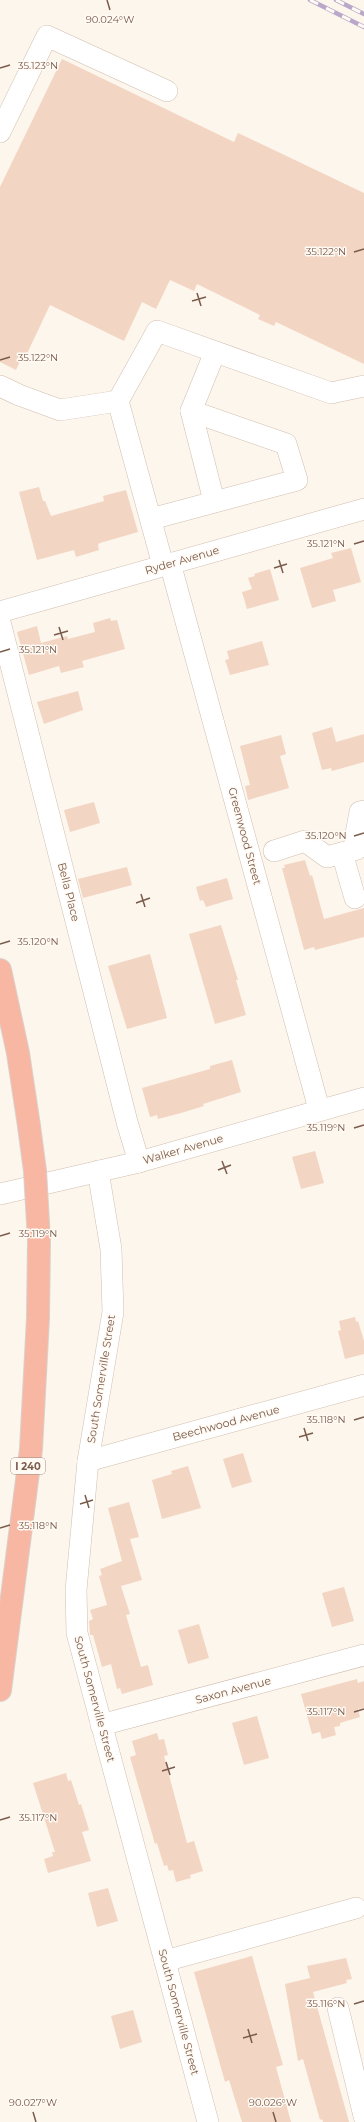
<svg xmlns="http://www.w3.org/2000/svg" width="364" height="2122" viewBox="0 0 364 2122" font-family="Montserrat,sans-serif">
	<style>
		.building { fill: #f3d5c3 }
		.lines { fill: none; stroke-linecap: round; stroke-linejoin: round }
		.minor-casing { stroke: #d1beb0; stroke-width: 22 }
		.highway-casing { stroke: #dad1cd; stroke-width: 24 }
		.minor { stroke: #fff; stroke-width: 21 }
		.highway { stroke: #f7b7a3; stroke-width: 22 }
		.rail-casing { stroke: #b9a8c9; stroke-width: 4.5 }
		.rail { stroke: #fffaf3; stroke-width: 3; stroke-dasharray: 9; stroke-linecap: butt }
		.highway-bridge-casing { stroke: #dad1cd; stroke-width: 24; stroke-linecap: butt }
		.highway-bridge { stroke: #f7b7a3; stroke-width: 22 }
		.ticks { fill: none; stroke: #7a5c4d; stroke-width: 1.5 }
		.labels { text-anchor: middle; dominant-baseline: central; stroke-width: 3; stroke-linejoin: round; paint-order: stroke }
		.shield { fill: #fffaf3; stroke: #a28b7f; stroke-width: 1 }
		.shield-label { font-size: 10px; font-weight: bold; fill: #7a5c4d }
		.street-label { font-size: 11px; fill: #7a5c4d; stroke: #fffaf3 }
		.ticks-label { font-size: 10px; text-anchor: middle; fill: #7a5c4d; stroke: #fffaf3; stroke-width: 3; stroke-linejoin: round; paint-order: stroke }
	</style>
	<rect width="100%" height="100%" fill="#fdf6ec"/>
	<g class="building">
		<polygon points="62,59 234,142 238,133 364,193 364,364 276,322 274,326 258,319 260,315 197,284 194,291 170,280 156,309 142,302 124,341 50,305 23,362 20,361 16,370 0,362 0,187"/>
		<polygon points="39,487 43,501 45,501 51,516 104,501 103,496 126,490 138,532 100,543 98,545 99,550 76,557 74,550 37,560 19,492"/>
		<polygon points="351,548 361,582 333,590 336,601 312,608 300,568 333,558 331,553"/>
		<polygon points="270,569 279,600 247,609 242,592 252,589 248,578 255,576 254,574"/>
		<polygon points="110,618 111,621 117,620 125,649 82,661 84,667 61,673 59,666 29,675 17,632 37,626 41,643 67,636 68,639 95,632 93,623"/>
		<polygon points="262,641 269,665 230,675 225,660 229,659 227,651"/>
		<polygon points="78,691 83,710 44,724 37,702"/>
		<polygon points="332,727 336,742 364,734 364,762 332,771 331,768 322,770 312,733"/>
		<polygon points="281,735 286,754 280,756 289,788 248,800 245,786 250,785 240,746"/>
		<polygon points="94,802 100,823 70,832 64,810"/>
		<polygon points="305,860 310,876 312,875 324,919 364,908 364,937 315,950 314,947 304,950 282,868 285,868 284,865"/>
		<polygon points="127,867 132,885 83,898 78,879"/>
		<polygon points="227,878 233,899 206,907 203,900 200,901 196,887"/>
		<polygon points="221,925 238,980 236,980 246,1015 215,1024 189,934"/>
		<polygon points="150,954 167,1018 127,1029 108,966"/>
		<polygon points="232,1060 241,1092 203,1104 204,1106 181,1113 158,1119 157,1115 150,1117 142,1088 210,1069 210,1066"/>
		<polygon points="315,1151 324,1183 301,1189 292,1157"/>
		<polygon points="355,1317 356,1322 358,1321 364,1341 364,1354 345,1359 338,1331 341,1330 339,1321"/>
		<polygon points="243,1453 252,1482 232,1488 223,1459"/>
		<polygon points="188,1466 201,1508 162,1519 152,1480 172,1474 171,1471"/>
		<polygon points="129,1502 139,1537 130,1539 142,1580 121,1586 130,1614 126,1615 141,1667 148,1665 153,1685 122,1694 120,1688 117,1689 111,1664 102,1667 93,1635 90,1635 89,1621 93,1619 90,1610 107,1605 99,1576 102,1575 100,1569 122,1561 108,1508"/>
		<polygon points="344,1587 354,1621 332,1627 322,1593"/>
		<polygon points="199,1624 209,1658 188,1664 178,1630"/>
		<polygon points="357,1679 358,1683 364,1681 364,1708 358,1709 360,1717 340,1723 340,1726 334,1727 336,1735 322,1739 320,1732 312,1734 301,1694"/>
		<polygon points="257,1716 269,1758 244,1765 232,1723"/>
		<polygon points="157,1733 159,1740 164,1739 168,1755 164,1756 187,1843 194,1841 203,1871 190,1875 191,1878 176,1882 173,1870 169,1871 167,1865 164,1866 157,1843 155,1844 130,1757 136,1755 132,1741"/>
		<polygon points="66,1773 68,1781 71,1780 79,1805 81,1804 89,1830 82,1832 91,1861 48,1873 44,1859 53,1856 52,1852 55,1852 33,1783"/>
		<polygon points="108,1888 118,1921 97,1927 88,1893"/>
		<polygon points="252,1956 283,2065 276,2067 291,2122 242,2122 229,2080 225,2082 194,1972"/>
		<polygon points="346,1958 352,1979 346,1980 347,1983 313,1992 349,2122 323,2122 322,2119 320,2120 303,2059 298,2061 285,1984 310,1978 307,1966"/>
		<polygon points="133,2010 142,2042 120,2049 111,2016"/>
	</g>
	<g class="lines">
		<g class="minor-casing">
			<g id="minor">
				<polyline points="0,132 47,36 167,91"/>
				<polyline points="0,386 19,395 60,410 118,401"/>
				<polyline points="214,501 191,411 215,352"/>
				<polyline points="151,519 297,480 286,444 191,411"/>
				<polyline points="170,563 319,1109"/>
				<polyline points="163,565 118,401 157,331 331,393 364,386"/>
				<polyline points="0,612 364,509"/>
				<polyline points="0,622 127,1122 139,1162"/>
				<polyline points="274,851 305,841 327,857 342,853"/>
				<polyline points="355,898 342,853 357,849 355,839 360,812 364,811"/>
				<polyline points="98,1171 111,1249 113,1312 88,1461 76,1590 77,1633 208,2122"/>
				<polyline points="0,1194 139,1162 364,1098"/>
				<polyline points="88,1461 364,1385"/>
				<polyline points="101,1725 364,1655"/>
				<polyline points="165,1961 356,1908"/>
				<polyline points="338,2008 364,2116"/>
			</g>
		</g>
		<g class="highway-casing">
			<g id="highway">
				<polyline points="0,970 18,1053 29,1126"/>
				<polyline points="0,1690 31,1449 38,1318 39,1240"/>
			</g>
		</g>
		<use href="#minor" class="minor"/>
		<use href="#highway" class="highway"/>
		<g class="rail-casing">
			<g id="rail">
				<polyline points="310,0 364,27"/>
				<polyline points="336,0 364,14"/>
			</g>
		</g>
		<use href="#rail" class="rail"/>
		<g class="highway-bridge-casing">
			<polyline id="highway-bridge" points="29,1126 35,1171 39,1240"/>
		</g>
		<use href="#highway-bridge" class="highway-bridge"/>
	</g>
	<path class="ticks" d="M107 0 110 10M0 68 10 65M354 252 364 249M197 293 201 306M192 301 206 297M0 360 10 357M354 544 364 541M279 560 283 573M274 568 287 564M59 627 63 640M54 635 68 631M0 652 10 649M354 836 364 833M141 894 145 907M136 903 150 898M0 944 10 941M354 1128 364 1125M222 1161 227 1174M218 1170 231 1165M0 1236 10 1233M354 1420 364 1417M304 1428 308 1441M299 1437 313 1433M85 1495 89 1508M80 1504 93 1500M0 1528 10 1525M354 1712 364 1709M166 1762 170 1775M162 1771 175 1767M0 1820 10 1817M354 2004 364 2001M248 2029 252 2043M243 2038 257 2034M33 2112 36 2122M273 2112 276 2122"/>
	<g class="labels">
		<rect class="shield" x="11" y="1458" width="34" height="16" rx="3"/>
		<g class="shield-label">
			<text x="28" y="1466">I 240</text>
		</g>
		<g class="street-label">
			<text transform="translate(182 560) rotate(-16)">Ryder Avenue</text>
			<text transform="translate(245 836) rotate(75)">Greenwood Street</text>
			<text transform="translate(69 892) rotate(76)">Bella Place</text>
			<text transform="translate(183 1149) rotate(-16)">Walker Avenue</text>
			<text transform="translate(101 1379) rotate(-81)">South Somerville Street</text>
			<text transform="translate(226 1423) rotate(-15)">Beechwood Avenue</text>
			<text transform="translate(233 1690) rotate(-15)">Saxon Avenue</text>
			<text transform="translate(95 1699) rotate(75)">South Somerville Street</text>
			<text transform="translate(179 2012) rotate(75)">South Somerville Street</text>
		</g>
	</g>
	<g class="ticks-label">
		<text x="110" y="23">90.024°W</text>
		<text x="38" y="69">35.123°N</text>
		<text x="326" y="255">35.122°N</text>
		<text x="38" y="361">35.122°N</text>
		<text x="326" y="547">35.121°N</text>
		<text x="38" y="653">35.121°N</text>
		<text x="326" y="839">35.120°N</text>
		<text x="38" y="945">35.120°N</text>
		<text x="326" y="1131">35.119°N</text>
		<text x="38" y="1237">35.119°N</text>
		<text x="326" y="1423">35.118°N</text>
		<text x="38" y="1529">35.118°N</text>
		<text x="326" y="1715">35.117°N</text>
		<text x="38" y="1821">35.117°N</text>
		<text x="326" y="2007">35.116°N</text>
		<text x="33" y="2106">90.027°W</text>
		<text x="273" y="2106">90.026°W</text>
	</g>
</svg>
